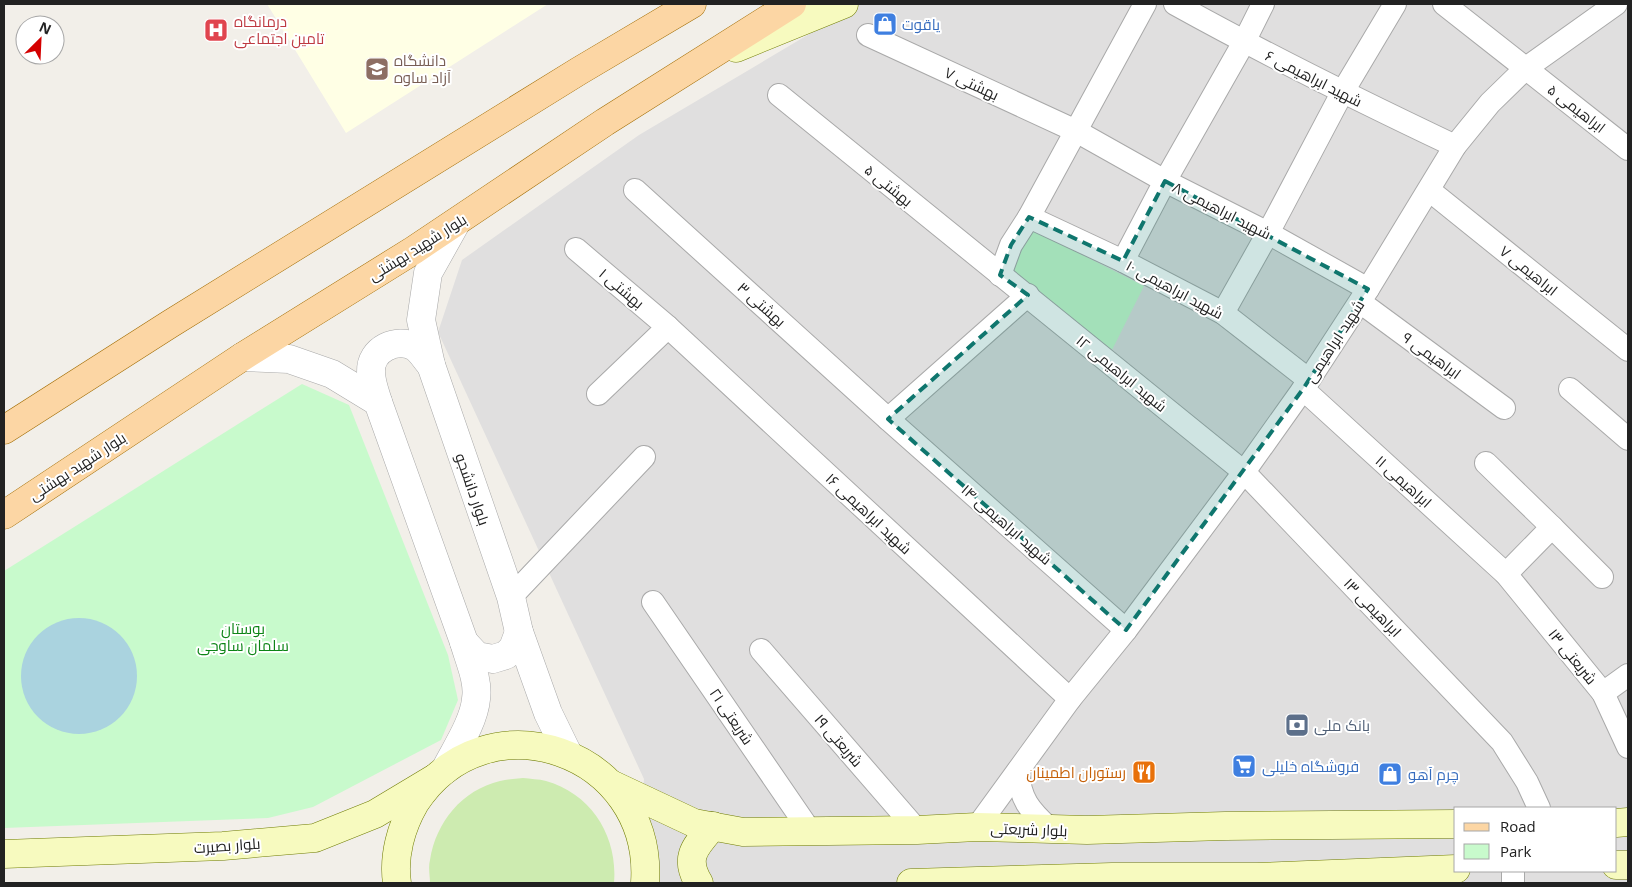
<svg xmlns="http://www.w3.org/2000/svg" width="1632" height="887" viewBox="0 0 1632 887" font-family="'Open Sans',Cairo,sans-serif">
	<style>
		.residential { fill: #e0dfdf; fill-rule: evenodd }
		.education { fill: #ffffe5 }
		.grass { fill: #cdebb0 }
		.park { fill: #c8facc }
		.water { fill: #aad3df }
		.lines { fill: none; stroke-linecap: round; stroke-linejoin: round }
		.minor-casing { stroke: #a9a9a9; stroke-width: 24 }
		.tertiary-casing { stroke: #a9a9a9; stroke-width: 29 }
		.secondary-casing { stroke: #707d05; stroke-width: 29 }
		.primary-casing { stroke: #a06b00; stroke-width: 29 }
		.minor { stroke: #fff; stroke-width: 22 }
		.tertiary { stroke: #fff; stroke-width: 28 }
		.secondary { stroke: #f7fabf; stroke-width: 28 }
		.primary { stroke: #fcd6a4; stroke-width: 28 }
		.marked { fill: #0f766e; fill-opacity: 0.2; stroke: #0f766e; stroke-width: 4; stroke-dasharray: 10 6; stroke-linejoin: round }
		.labels { text-anchor: middle; dominant-baseline: central; stroke-width: 4; stroke-linejoin: round; paint-order: stroke }
		.health-label { font-size: 15px; fill: #be3a42; stroke: #fff; text-anchor: start }
		.shop-label { font-size: 15px; fill: #366cbe; stroke: #fff; text-anchor: start }
		.education-label { font-size: 15px; fill: #785e54; stroke: #fff; text-anchor: start }
		.street-label { font-size: 15px; fill: #222; stroke: #fff }
		.park-label { font-size: 15px; fill: #0c8416; stroke: #fff }
		.service-label { font-size: 15px; fill: #4e5e75; stroke: #fff; text-anchor: start }
		.food-label { font-size: 15px; fill: #c56008; stroke: #fff; text-anchor: end }
	</style>
	<rect width="100%" height="100%" fill="#f2efe9"/>
	<path class="residential" d="M860 4H1628V883H637L644 779 438 332 462 260 639 135ZM1456 808H1616V871H1456Z"/>
	<polygon class="education" points="267,4 548,4 346,133"/>
	<path class="grass" d="M523 778C530 779 539 779 546 781 592 794 618 837 614 883H430C430 876 428 867 430 860 436 822 462 790 500 781 507 779 515 779 523 778Z"/>
	<g class="park">
		<polygon points="1033,230 1144,286 1112,350 1011,270"/>
		<polygon points="302,384 349,405 448,655 458,700 441,740 313,807 268,818 4,828 4,571"/>
	</g>
	<circle class="water" cx="79" cy="676" r="58"/>
	<g class="lines">
		<g class="minor-casing">
			<g id="minor">
				<path d="M1175 4C1267 55 1360 101 1455 146"/>
				<polyline points="1444,4 1628,149"/>
				<polyline points="868,35 1076,131 1165,181 1268,233 1368,289"/>
				<polyline points="779,95 1244,472 1502,742 1527,782 1539,808"/>
				<polyline points="635,190 888,419 1126,630"/>
				<polyline points="1429,190 1628,350"/>
				<polyline points="1029,217 1123,261 1223,313 1309,380"/>
				<polyline points="576,249 668,327 1070,699"/>
				<polyline points="1123,261 1165,181 1244,42 1263,4"/>
				<polyline points="1000,275 1011,245 1029,217 1145,4"/>
				<polyline points="1360,302 1504,408"/>
				<polyline points="1223,313 1268,233 1342,93 1395,4"/>
				<polyline points="1303,389 1506,574 1603,693 1628,747"/>
				<polyline points="1570,389 1628,439"/>
				<polyline points="598,394 668,327"/>
				<polyline points="888,419 1028,295"/>
				<polyline points="1486,463 1552,527"/>
				<polyline points="1506,574 1552,527 1602,577"/>
				<polyline points="511,597 644,457"/>
				<polyline points="653,602 810,831"/>
				<polyline points="761,650 917,830"/>
				<polyline points="1603,693 1628,675"/>
				<path d="M1018 771C1020 799 1029 810 1050 829"/>
				<polyline points="977,827 1070,699 1126,630 1244,472 1303,389 1368,289 1455,146 1490,103 1526,68 1616,4"/>
				<polyline points="1513,871 1513,883"/>
			</g>
		</g>
		<g class="tertiary-casing">
			<g id="tertiary">
				<polyline points="456,223 428,273 421,320 431,365 511,597 519,632 548,713 568,754"/>
				<path d="M242 357 289 359 332 374 378 402 464 642C469 660 479 681 476 699 474 722 455 750 445 770"/>
				<path d="M378 402C375 392 371 382 371 372 370 349 397 337 415 347 421 351 426 360 431 365"/>
				<polyline points="464,642 477,656 493,659 506,655 513,648 519,632"/>
			</g>
		</g>
		<g class="secondary-casing">
			<g id="secondary">
				<polyline points="736,48 844,4"/>
				<polyline points="611,784 694,823 743,832 917,830 977,827 1087,830 1225,826 1456,824"/>
				<polyline points="1616,823 1628,822"/>
				<polyline points="4,854 223,846 315,838 375,814 435,778"/>
				<polyline points="1616,865 1628,865"/>
				<path d="M397 883C393 856 401 827 415 803 486 693 654 751 645 883"/>
				<path d="M699 883C683 857 696 846 713 826"/>
				<polyline points="911,883 1112,877 1257,877 1456,869"/>
			</g>
		</g>
		<g class="primary-casing">
			<g id="primary">
				<polyline points="4,430 170,324 579,71 692,4"/>
				<polyline points="4,515 242,357 414,250 605,122 792,4"/>
			</g>
		</g>
		<use href="#minor" class="minor"/>
		<use href="#tertiary" class="tertiary"/>
		<use href="#secondary" class="secondary"/>
		<use href="#primary" class="primary"/>
	</g>
	<path class="marked" d="M1165 181 1368 289 1303 389 1126 630 888 419 1028 295 1000 275 1011 245 1029 217 1123 261Z"/>
	<defs>
		<g id="shop-square" transform="scale(1.25)"><rect x="-9" y="-9" width="18" height="18" rx="4" fill="#3f7fe0" stroke="#fff"/><path d="M-5-2.5h2.3a2.7 3.5 0 0 1 5.4 0H5L5.5 6h-11ZM-1.5-2.5h3a1.5 2.3 0 0 0-3 0Z" fill="#fff"/></g>
		<g id="hospital-square" transform="scale(1.25)"><rect x="-9" y="-9" width="18" height="18" rx="4" fill="#e0444e" stroke="#fff"/><path d="M-5-5h3v3.5h4V-5h3V5h-3V1.5h-4V5h-3Z" fill="#fff"/></g>
		<g id="university-square" transform="scale(1.25)"><rect x="-9" y="-9" width="18" height="18" rx="4" fill="#8d6e63" stroke="#fff"/><path d="M0-5L7-2L0 1L-7-2ZM-4 1L0 2.5L4 1V4Q0 6-4 4Z" fill="#fff"/></g>
		<g id="bank-square" transform="scale(1.25)"><rect x="-9" y="-9" width="18" height="18" rx="4" fill="#5c6f8a" stroke="#fff"/><path d="M-6-4H6V4H-6ZM0-2.3a2.3 2.3 0 1 0 0 4.6a2.3 2.3 0 1 0 0-4.6Z" fill="#fff"/></g>
		<g id="supermarket-square" transform="scale(1.25)"><rect x="-9" y="-9" width="18" height="18" rx="4" fill="#3f7fe0" stroke="#fff"/><path d="M-6-5.5h2.5l.6 2H6L4.5 2H-2.5L-4.4-4H-6ZM-1.5 3.2a1.3 1.3 0 1 0 .1 0ZM3 3.2a1.3 1.3 0 1 0 .1 0Z" fill="#fff"/></g>
		<g id="restaurant-square" transform="scale(1.25)"><rect x="-9" y="-9" width="18" height="18" rx="4" fill="#e8710a" stroke="#fff"/><path d="M-5-6h1v4h1v-4h1v4h1v-4h1v5L-1.5 .5V6h-2V.5L-5-1ZM5-6V6H3V1.5H1.5Q1.5-4 5-6Z" fill="#fff"/></g>
	</defs>
	<g fill-rule="evenodd">
		<use href="#shop-square" x="885" y="24"/>
		<use href="#hospital-square" x="216" y="30"/>
		<use href="#university-square" x="377" y="69"/>
		<use href="#bank-square" x="1297" y="725"/>
		<use href="#supermarket-square" x="1244" y="766"/>
		<use href="#restaurant-square" x="1144" y="772"/>
		<use href="#shop-square" x="1390" y="774"/>
	</g>
	<g class="labels">
		<g class="health-label">
			<text x="234" y="21">درمانگاه<tspan x="234" dy="17">تامین اجتماعی</tspan></text>
		</g>
		<g class="shop-label">
			<text x="902" y="24">یاقوت</text>
			<text x="1262" y="766">فروشگاه خلیلی</text>
			<text x="1408" y="774">چرم آهو</text>
		</g>
		<g class="education-label">
			<text x="394" y="60">دانشگاه<tspan x="394" dy="17">آزاد ساوه</tspan></text>
		</g>
		<g class="street-label">
			<text transform="translate(1314 78) rotate(27)">شهید ابراهیمی ۶</text>
			<text transform="translate(972 83) rotate(25)">بهشتی ۷</text>
			<text transform="translate(1577 108) rotate(38)">ابراهیمی ۵</text>
			<text transform="translate(889 185) rotate(39)">بهشتی ۵</text>
			<text transform="translate(1222 210) rotate(27)">شهید ابراهیمی ۸</text>
			<text transform="translate(417 247) rotate(-32)">بلوار شهید بهشتی</text>
			<text transform="translate(1529 270) rotate(39)">ابراهیمی ۷</text>
			<text transform="translate(622 288) rotate(40)">بهشتی ۱</text>
			<text transform="translate(1175 289) rotate(28)">شهید ابراهیمی ۱۰</text>
			<text transform="translate(762 304) rotate(42)">بهشتی ۳</text>
			<text transform="translate(1334 341) rotate(-57)">شهید ابراهیمی</text>
			<text transform="translate(1432 355) rotate(36)">ابراهیمی ۹</text>
			<text transform="translate(1122 373) rotate(39)">شهید ابراهیمی ۱۲</text>
			<text transform="translate(77 466) rotate(-33)">بلوار شهید بهشتی</text>
			<text transform="translate(1404 481) rotate(42)">ابراهیمی ۱۱</text>
			<text transform="translate(473 489) rotate(71)">بلوار دانشجو</text>
			<text transform="translate(869 513) rotate(43)">شهید ابراهیمی ۱۶</text>
			<text transform="translate(1007 524) rotate(41)">شهید ابراهیمی ۱۴</text>
			<text transform="translate(1373 607) rotate(46)">ابراهیمی ۱۳</text>
			<text transform="translate(1573 656) rotate(51)">شریعتی ۱۳</text>
			<text transform="translate(732 716) rotate(56)">شریعتی ۲۱</text>
			<text transform="translate(839 740) rotate(49)">شریعتی ۱۹</text>
			<text transform="translate(1029 829) rotate(2)">بلوار شریعتی</text>
			<text transform="translate(227 845) rotate(-4)">بلوار بصیرت</text>
		</g>
		<g class="park-label">
			<text x="243" y="628">بوستان<tspan x="243" dy="17">سلمان ساوجی</tspan></text>
		</g>
		<g class="service-label">
			<text x="1314" y="725">بانک ملی</text>
		</g>
		<g class="food-label">
			<text x="1126" y="772">رستوران اطمینان</text>
		</g>
	</g>
	<rect width="1632" height="887" fill="none" stroke="#222222" stroke-width="10"/>
	<rect x="1454" y="807" width="162" height="65" fill="#ffffff" stroke="#a7a7a7"/>
	<rect x="1464" y="823" width="25" height="8" fill="#fcd6a4" stroke="#a7a7a7"/>
	<text x="1500" y="832" font-size="15" fill="#222222">Road</text>
	<rect x="1464" y="844" width="25" height="15" fill="#c8facc" stroke="#a7a7a7"/>
	<text x="1500" y="857" font-size="15" fill="#222222">Park</text>
	<g transform="translate(40 40) rotate(24)"><circle r="24" fill="#ffffff" stroke="#a7a7a7"/>
	<path d="M0-4L9 19L0 12L-9 19Z" fill="#d40000"/>
	<text y="-8" font-size="14" font-weight="bold" text-anchor="middle" fill="#222222">N</text>
	</g>
</svg>
